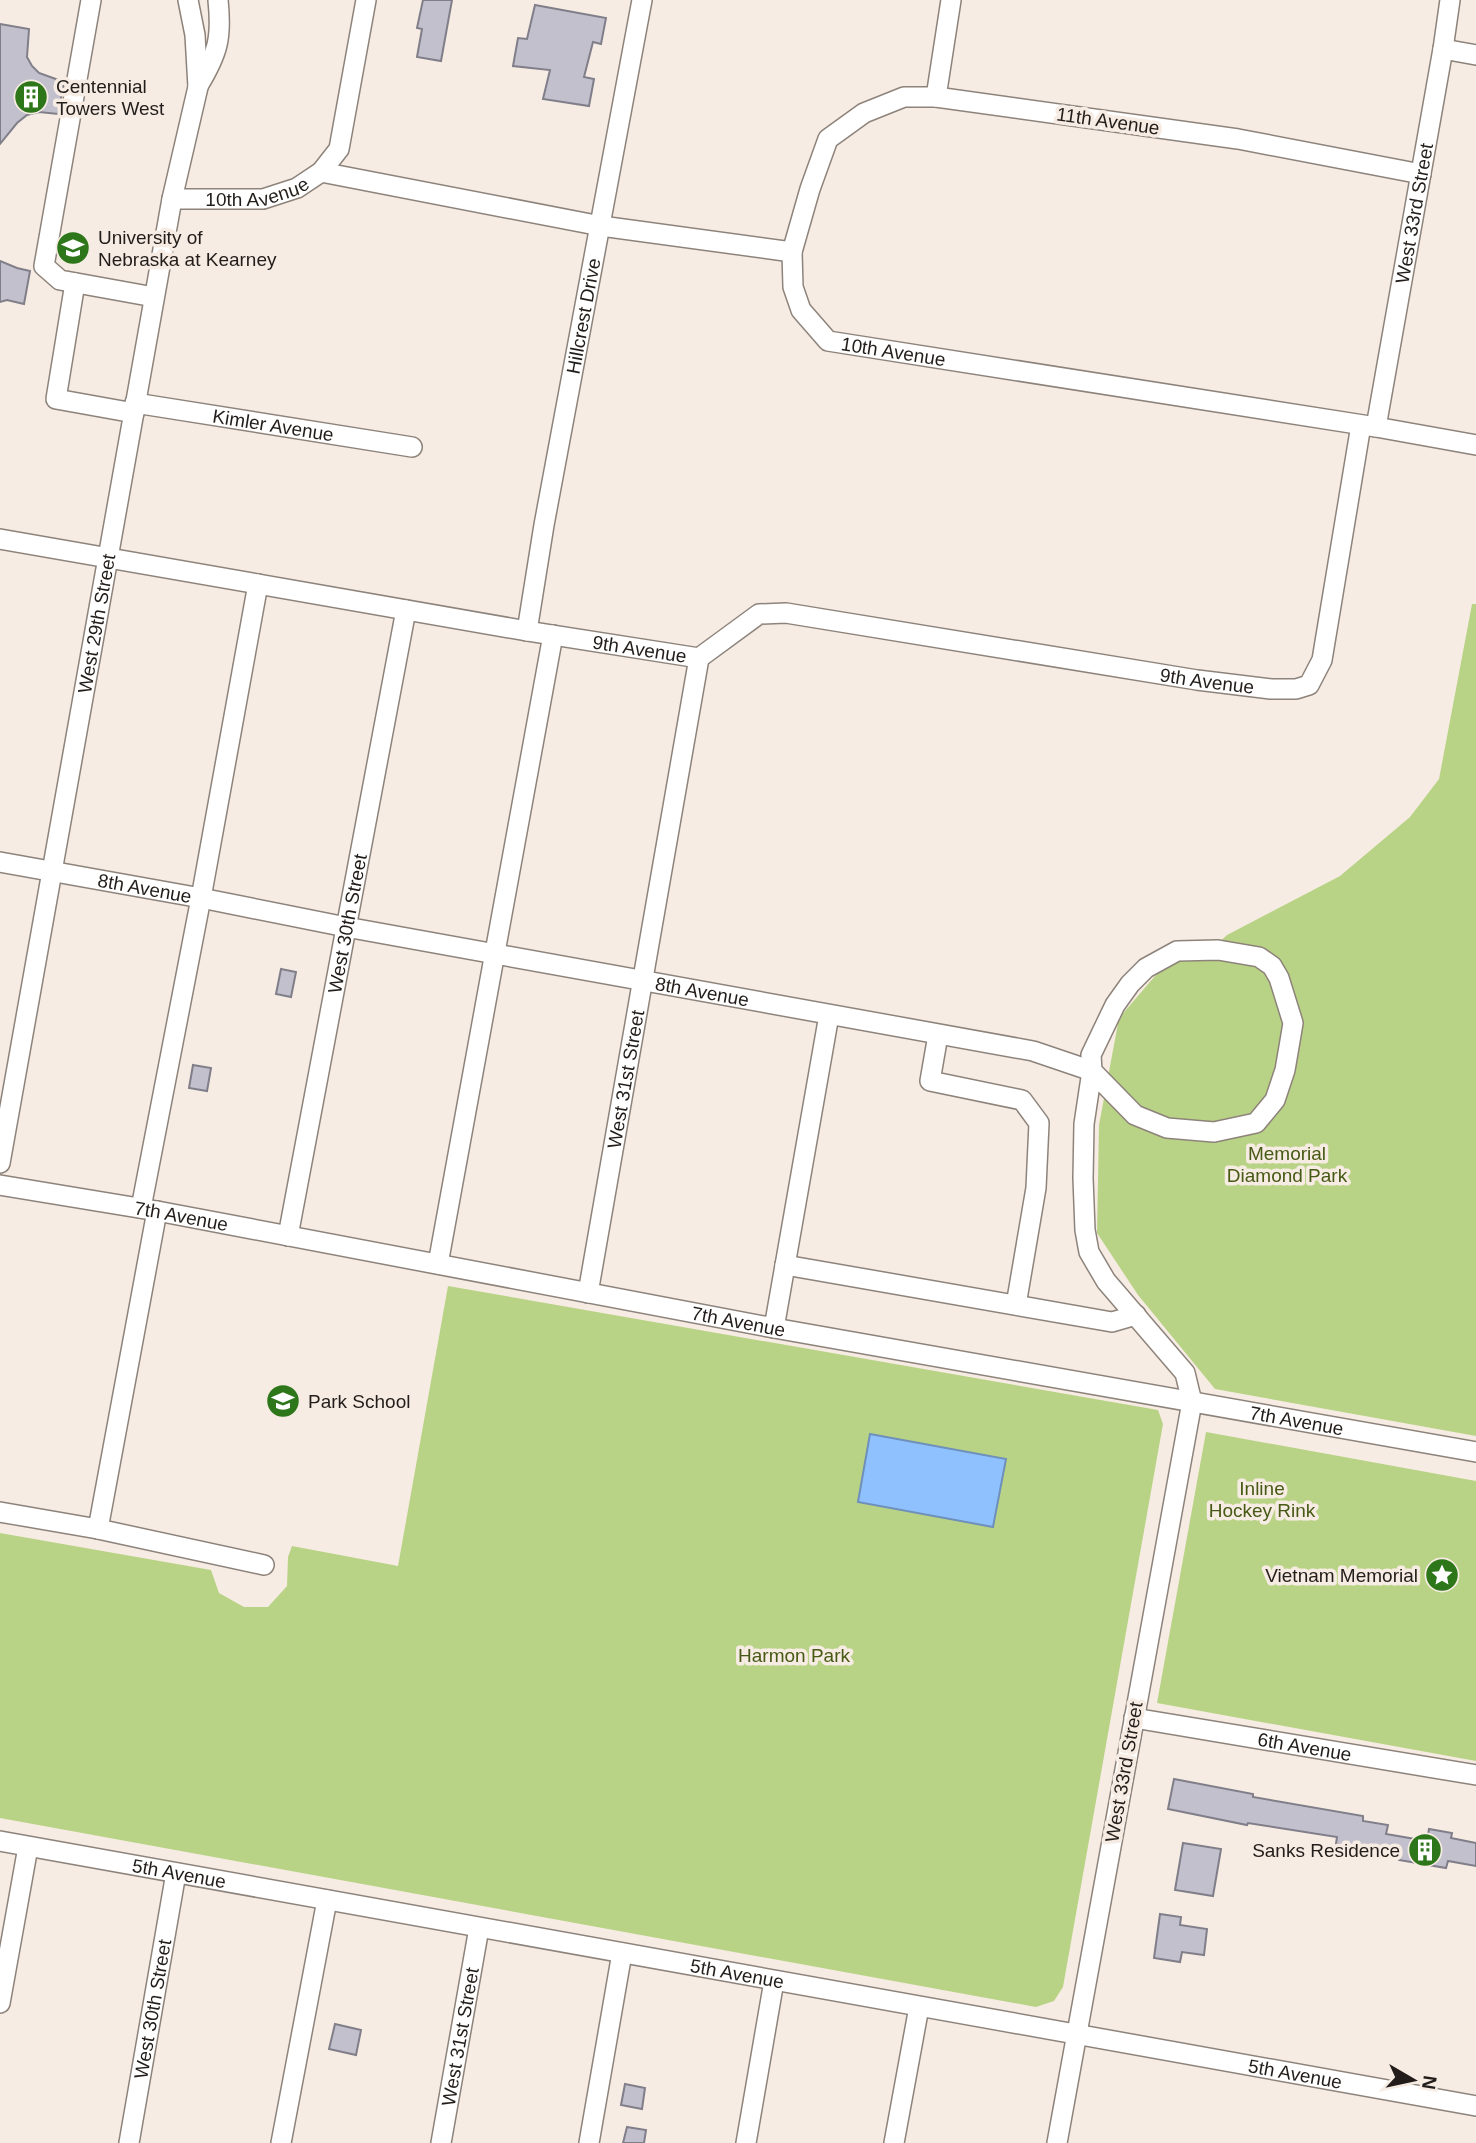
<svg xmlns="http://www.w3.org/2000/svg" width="1476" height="2143" viewBox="0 0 1476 2143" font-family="Helvetica,sans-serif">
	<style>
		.green { fill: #b9d386 }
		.water { fill: #8fc1ff; stroke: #6e90ba; stroke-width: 2 }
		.building { fill: #c2c0cc; stroke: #7f7e89; stroke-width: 2 }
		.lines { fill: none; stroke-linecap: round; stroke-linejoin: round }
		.minor-casing { stroke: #8d837b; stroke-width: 22 }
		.minor { stroke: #fff; stroke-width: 19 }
		.labels { text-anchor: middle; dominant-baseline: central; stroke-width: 7; stroke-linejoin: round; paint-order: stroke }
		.poi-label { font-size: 19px; fill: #221d1a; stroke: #f7ece3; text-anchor: start }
		.street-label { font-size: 19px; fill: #221d1a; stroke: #f7ece3 }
		.park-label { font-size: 19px; fill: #475a15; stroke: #f7ece3 }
	</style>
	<rect width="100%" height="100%" fill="#f7ece3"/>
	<g class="green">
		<polygon points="1472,604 1476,604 1476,1436 1215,1389 1138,1295 1097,1233 1099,1125 1119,1018 1167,962 1212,949 1227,935 1340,876 1410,817 1439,779"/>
		<polygon points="448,1286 1158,1410 1163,1424 1063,1987 1054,2001 1036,2007 0,1818 0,1533 211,1570 219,1593 244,1607 268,1607 287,1586 288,1557 292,1546 398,1566"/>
		<polygon points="1206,1432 1476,1481 1476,1761 1157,1703"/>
	</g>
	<polygon class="water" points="870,1434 1006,1459 993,1527 858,1502"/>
	<g class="building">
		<polygon points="423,0 452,0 441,61 417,57 422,29 417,28"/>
		<polygon points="535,5 606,18 601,44 593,42 584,77 594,79 589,106 543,99 550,70 513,66 518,38 527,39"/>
		<polygon points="0,24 29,29 27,57 32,66 39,73 64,82 58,114 39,112 27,115 17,123 0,144"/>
		<polygon points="0,261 17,268 30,271 24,304 7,300 0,302"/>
		<polygon points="281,969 296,972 291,997 276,994"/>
		<polygon points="193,1065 211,1068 207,1091 189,1088"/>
		<polygon points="1174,1779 1253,1794 1253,1797 1363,1816 1363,1821 1388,1825 1386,1834 1427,1841 1429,1829 1452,1833 1451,1838 1476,1843 1476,1866 1448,1861 1446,1868 1399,1860 1400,1854 1336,1844 1337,1837 1248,1823 1247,1825 1168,1809"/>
		<polygon points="1183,1843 1221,1849 1213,1896 1175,1890"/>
		<polygon points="1160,1914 1181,1917 1180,1925 1207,1929 1204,1955 1182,1952 1180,1962 1154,1958"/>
		<polygon points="335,2024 361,2030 356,2055 329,2049"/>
		<polygon points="625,2084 645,2088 642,2109 621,2105"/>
		<polygon points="627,2127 646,2130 644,2143 623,2143"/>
	</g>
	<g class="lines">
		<g class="minor-casing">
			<g id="minor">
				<polyline points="91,0 44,266 60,280 154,297"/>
				<polyline points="1443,49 1476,55"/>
				<path d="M198 86C218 53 222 38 218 0"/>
				<polyline points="936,97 951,0"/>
				<polyline points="321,172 339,149 366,0"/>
				<path id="s1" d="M1421 174 1238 139 936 97H904L864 113 828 139 810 189 792 252 793 287 801 310 828 341 1376 427 1476 445"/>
				<path id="s2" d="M172 199H263L297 188 321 172 601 226 792 252"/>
				<polyline points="75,283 56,399 134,413"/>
				<path id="s3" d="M135 403 412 447"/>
				<path id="s4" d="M1376 427 1443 49 1450 0"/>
				<path id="s5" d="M0 539 527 631 699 658 759 614 786 613 1197 680 1271 689H1296L1309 685 1322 660 1361 425"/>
				<path id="s6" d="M527 631 544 525 642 0"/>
				<path id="s7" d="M0 862 201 898 346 927 1033 1051 1092 1071 1135 1115 1167 1128 1214 1132 1256 1123 1275 1100 1285 1070 1290 1041 1293 1023 1279 978 1272 966 1259 957 1218 950 1177 951 1146 968 1130 984 1115 1005 1091 1055 1092 1071 1084 1124 1083 1178 1085 1230 1089 1252 1106 1281 1185 1373 1192 1402 1057 2143"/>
				<polyline points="938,1035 930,1081 1022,1100 1039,1123 1036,1188 1016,1305"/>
				<path id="s8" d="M0 1163 172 199 198 87 195 35 188 0"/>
				<path id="s9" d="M0 1185 157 1211 774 1328 1476 1452"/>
				<polyline points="141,1208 201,898 258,584"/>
				<path id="s10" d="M288 1236 406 610"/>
				<polyline points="438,1264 553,635"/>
				<polyline points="785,1265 1112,1322 1136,1315"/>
				<path id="s11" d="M588 1293 699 658"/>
				<polyline points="774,1328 829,1015"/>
				<polyline points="0,1512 98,1529 264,1565"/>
				<polyline points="98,1529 157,1211"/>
				<path id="s12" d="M1134 1718 1476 1775"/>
				<path id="s13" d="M0 1841 1476 2106"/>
				<polyline points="0,2003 28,1847"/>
				<path id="s14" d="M129 2143 176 1873"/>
				<polyline points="281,2143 327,1900"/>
				<path id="s15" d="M441 2143 479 1928"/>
				<polyline points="589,2143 622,1953"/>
				<polyline points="746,2143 774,1981"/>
				<polyline points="894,2143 919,2007"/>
			</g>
		</g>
		<use href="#minor" class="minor"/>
	</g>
	<defs>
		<g id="building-disc" transform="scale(1.75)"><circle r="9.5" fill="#2d7619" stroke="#f7ece3"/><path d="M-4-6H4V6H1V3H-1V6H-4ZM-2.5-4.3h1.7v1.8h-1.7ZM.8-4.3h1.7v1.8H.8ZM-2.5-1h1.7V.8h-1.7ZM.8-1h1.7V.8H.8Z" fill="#fff"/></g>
		<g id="university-disc" transform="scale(1.75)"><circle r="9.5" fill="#2d7619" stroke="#f7ece3"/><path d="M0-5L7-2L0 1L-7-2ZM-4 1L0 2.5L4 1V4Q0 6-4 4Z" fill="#fff"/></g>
		<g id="school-disc" transform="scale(1.75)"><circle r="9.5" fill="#2d7619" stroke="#f7ece3"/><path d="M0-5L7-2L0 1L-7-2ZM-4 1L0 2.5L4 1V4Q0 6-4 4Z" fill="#fff"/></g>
		<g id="sight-disc" transform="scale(1.75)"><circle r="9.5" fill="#2d7619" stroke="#f7ece3"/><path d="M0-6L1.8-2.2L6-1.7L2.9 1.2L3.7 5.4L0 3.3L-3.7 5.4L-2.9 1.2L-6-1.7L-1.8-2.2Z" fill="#fff"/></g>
	</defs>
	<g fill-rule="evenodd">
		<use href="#building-disc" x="31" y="97"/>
		<use href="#university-disc" x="73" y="248"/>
		<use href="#school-disc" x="283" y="1401"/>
		<use href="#sight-disc" x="1442" y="1575"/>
		<use href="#building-disc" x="1425" y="1850"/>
	</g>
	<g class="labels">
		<g class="poi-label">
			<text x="56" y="86">Centennial<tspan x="56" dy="22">Towers West</tspan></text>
			<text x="98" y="237">University of<tspan x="98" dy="22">Nebraska at Kearney</tspan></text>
			<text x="308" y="1401">Park School</text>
			<text x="1418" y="1575" text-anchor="end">Vietnam Memorial</text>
			<text x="1400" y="1850" text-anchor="end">Sanks Residence</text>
		</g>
		<g class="street-label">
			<text transform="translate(1108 121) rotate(8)">11th Avenue</text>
			<text stroke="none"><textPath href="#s2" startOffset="86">10th Avenue</textPath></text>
			<text stroke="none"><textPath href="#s4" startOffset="217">West 33rd Street</textPath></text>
			<text stroke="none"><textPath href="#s6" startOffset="320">Hillcrest Drive</textPath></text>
			<text stroke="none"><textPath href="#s1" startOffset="896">10th Avenue</textPath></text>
			<text stroke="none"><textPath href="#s3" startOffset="140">Kimler Avenue</textPath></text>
			<text stroke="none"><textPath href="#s8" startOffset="548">West 29th Street</textPath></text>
			<text stroke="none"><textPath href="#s5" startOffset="649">9th Avenue</textPath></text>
			<text stroke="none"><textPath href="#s5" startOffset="1237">9th Avenue</textPath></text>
			<text stroke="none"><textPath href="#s7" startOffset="147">8th Avenue</textPath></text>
			<text stroke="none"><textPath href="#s10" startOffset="318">West 30th Street</textPath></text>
			<text stroke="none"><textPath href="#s7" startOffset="714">8th Avenue</textPath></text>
			<text stroke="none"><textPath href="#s11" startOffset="217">West 31st Street</textPath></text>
			<text stroke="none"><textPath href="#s9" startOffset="184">7th Avenue</textPath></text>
			<text stroke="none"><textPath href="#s9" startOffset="751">7th Avenue</textPath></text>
			<text stroke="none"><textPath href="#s9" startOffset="1318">7th Avenue</textPath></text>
			<text stroke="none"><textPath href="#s12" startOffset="173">6th Avenue</textPath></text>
			<text transform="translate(1124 1772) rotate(-80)">West 33rd Street</text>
			<text stroke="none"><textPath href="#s13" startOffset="182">5th Avenue</textPath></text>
			<text stroke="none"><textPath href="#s13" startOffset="749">5th Avenue</textPath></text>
			<text stroke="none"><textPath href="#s14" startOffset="136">West 30th Street</textPath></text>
			<text stroke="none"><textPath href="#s15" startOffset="108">West 31st Street</textPath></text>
			<text stroke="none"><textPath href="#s13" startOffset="1316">5th Avenue</textPath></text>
		</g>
		<g class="park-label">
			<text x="1287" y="1153">Memorial<tspan x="1287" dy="22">Diamond Park</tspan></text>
			<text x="1262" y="1488">Inline<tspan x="1262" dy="22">Hockey Rink</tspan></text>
			<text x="794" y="1655">Harmon Park</text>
		</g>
	</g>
	<g transform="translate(1413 2080) rotate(99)" stroke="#f7ece3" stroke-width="5" paint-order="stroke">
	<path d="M0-5L12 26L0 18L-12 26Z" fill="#221d1a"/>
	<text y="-10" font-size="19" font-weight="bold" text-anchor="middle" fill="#221d1a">N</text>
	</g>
</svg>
